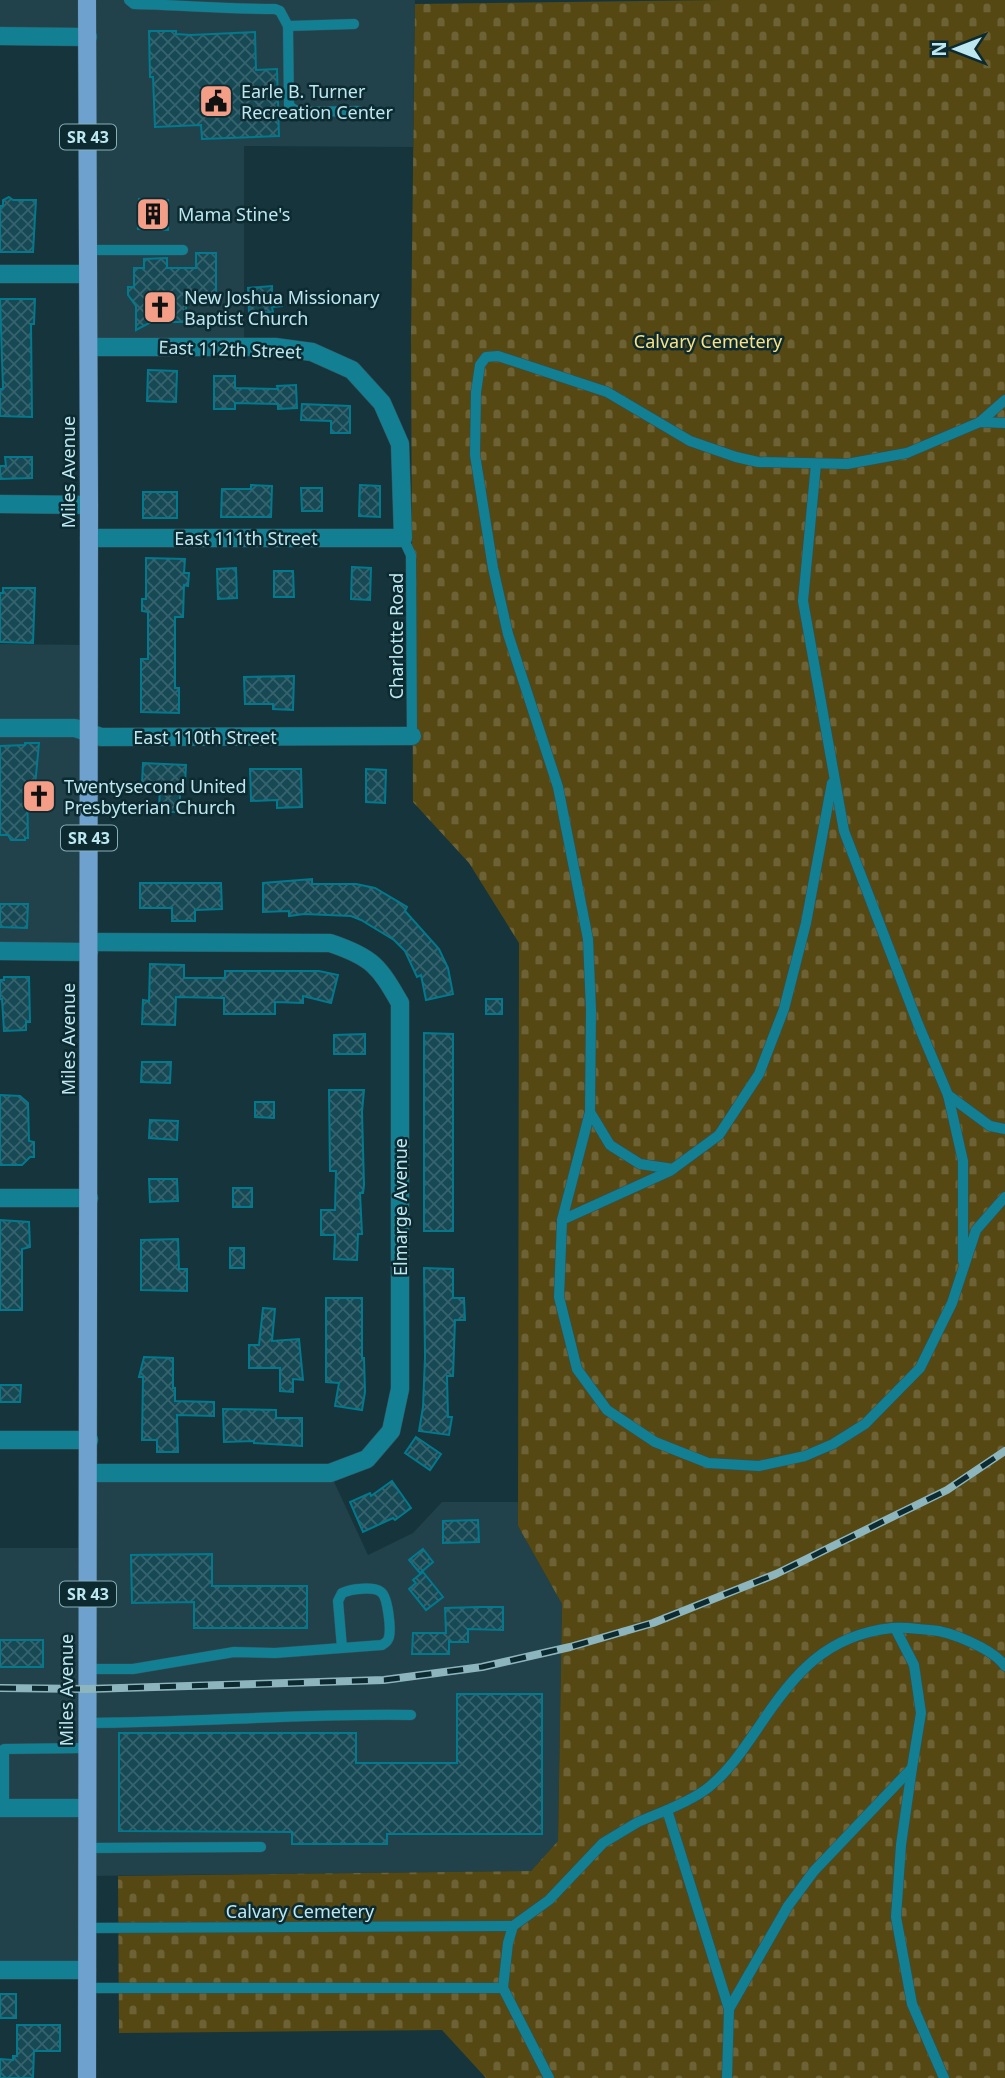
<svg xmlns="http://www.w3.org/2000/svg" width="1005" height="2078" viewBox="0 0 1005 2078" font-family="'Noto Sans',sans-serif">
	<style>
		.built { fill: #21424a }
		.cemetery { fill: url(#cemetery-stones) }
		.building { fill: url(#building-cross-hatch); stroke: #03798e; stroke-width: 2 }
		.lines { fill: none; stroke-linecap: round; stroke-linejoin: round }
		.service-casing { stroke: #315058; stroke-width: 11 }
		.minor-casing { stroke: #315058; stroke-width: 19 }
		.primary-casing { stroke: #315058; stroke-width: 19 }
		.service { stroke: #137f93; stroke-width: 10 }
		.minor { stroke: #137f93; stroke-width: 18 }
		.primary { stroke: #6ea1cd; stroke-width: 18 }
		.rail-casing { stroke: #8db5be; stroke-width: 8 }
		.rail { stroke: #0c2a30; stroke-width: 5; stroke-dasharray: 16; stroke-linecap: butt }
		.labels { text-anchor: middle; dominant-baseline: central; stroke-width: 5; stroke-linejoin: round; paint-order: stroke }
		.shield { fill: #0c2a30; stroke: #88afb8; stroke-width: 2 }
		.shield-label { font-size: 16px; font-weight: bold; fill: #bde8f2 }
		.poi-label { font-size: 18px; fill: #bde8f2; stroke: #0c2a30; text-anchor: start }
		.park-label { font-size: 18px; fill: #fbe182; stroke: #0c2a30 }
		.street-label { font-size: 18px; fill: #bde8f2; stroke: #0c2a30 }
	</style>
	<defs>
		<pattern id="cemetery-stones" width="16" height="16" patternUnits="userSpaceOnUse" patternTransform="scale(1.75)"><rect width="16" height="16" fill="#564812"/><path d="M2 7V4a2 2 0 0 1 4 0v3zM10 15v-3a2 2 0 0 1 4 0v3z" fill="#6c6235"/></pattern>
		<pattern id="building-cross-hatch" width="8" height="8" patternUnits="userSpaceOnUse" patternTransform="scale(1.75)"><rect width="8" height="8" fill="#164954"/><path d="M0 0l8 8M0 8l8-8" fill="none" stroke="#36636d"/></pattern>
	</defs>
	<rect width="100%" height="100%" fill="#16343b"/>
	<g class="built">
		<polygon points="0,0 415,0 413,147 244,146 244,347 89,347 88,37 0,36"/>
		<polygon points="0,644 89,645 89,952 0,951"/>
		<polygon points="89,1473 330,1473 368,1555 413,1533 442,1502 518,1502 518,1526 562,1604 558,1841 531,1871 88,1876 87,1970 0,1970 0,1548 88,1548"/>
	</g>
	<polygon class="cemetery" points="720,0 1005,0 1005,2078 486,2078 442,2030 119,2033 118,1876 531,1871 558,1841 562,1604 518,1526 519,943 469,863 413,802 411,337 415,4"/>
	<g class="building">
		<polygon points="149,31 176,31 176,34 191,35 255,32 256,70 277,69 279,136 202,139 201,125 155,127 153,77 150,77"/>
		<polygon points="9,197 13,200 36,200 33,252 0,252 0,206 3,206 3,200"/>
		<polygon points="139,199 168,200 168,230 138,229"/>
		<polygon points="196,253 216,253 216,302 186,302 186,322 151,322 136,330 136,306 128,295 128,287 134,287 134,268 144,268 144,259 167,258 167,268 196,268"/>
		<polygon points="272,286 272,294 281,294 282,306 272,307 273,312 249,313 248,288"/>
		<polygon points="0,299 35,299 34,324 31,324 32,417 0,416 0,389 3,389"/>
		<polygon points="148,370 177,371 176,402 147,401"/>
		<polygon points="214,376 235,376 235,388 278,389 277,386 296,385 297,408 278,409 278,404 235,403 235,409 214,409"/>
		<polygon points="302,404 350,406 350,433 331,433 331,421 301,420"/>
		<polygon points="5,457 32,457 32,478 0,479 0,466 6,466"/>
		<polygon points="251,485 272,486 271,517 221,517 222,489 251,489"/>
		<polygon points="360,485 380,486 380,517 359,516"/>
		<polygon points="301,488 322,488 322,511 302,511"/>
		<rect x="143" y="492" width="34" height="26"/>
		<polygon points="146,558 185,559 184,573 189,573 188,586 184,585 183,617 175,617 175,688 179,688 179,713 141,712 141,659 148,659 148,612 142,611 142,599 146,599"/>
		<polygon points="352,567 371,568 370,600 351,599"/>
		<polygon points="236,568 237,598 218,599 217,569"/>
		<polygon points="274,571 293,571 294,597 274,597"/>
		<polygon points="3,588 35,588 33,643 0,642 0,593 3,593"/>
		<polygon points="294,676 293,710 273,709 273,704 245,704 244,677"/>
		<polygon points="25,743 39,743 35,786 27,786 28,838 25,838 25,840 11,840 8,835 0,835 0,746 25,745"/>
		<polygon points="143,763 186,765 185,785 180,785 180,812 159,812 160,784 142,784"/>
		<polygon points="250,769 301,769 302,807 277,808 277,800 251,801"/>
		<polygon points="366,769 386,770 385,803 366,802"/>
		<polygon points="312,879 312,884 356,884 375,888 407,907 405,911 439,949 448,968 453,994 426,1000 421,975 417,977 405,951 394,940 361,920 351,916 304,914 289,916 289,911 263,912 263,883"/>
		<polygon points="140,883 221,883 222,909 195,910 195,921 172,921 172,908 140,908"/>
		<polygon points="0,904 28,904 27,928 0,927"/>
		<polygon points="150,964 184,965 184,978 225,978 225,971 319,971 338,975 331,1003 303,996 303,1003 275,1002 275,1014 224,1014 224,998 176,997 175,1025 142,1024 143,1000 149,1001"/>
		<polygon points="4,977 29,977 30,1022 26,1022 26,1030 4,1031 2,999 0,999 0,980 4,980"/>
		<rect x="486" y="999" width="16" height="15"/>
		<polygon points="424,1033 453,1034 453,1231 424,1231"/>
		<polygon points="365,1034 365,1054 334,1054 334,1035"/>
		<polygon points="142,1062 171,1062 170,1083 141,1082"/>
		<polygon points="329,1090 364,1090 362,1112 364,1185 363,1193 360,1193 362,1234 358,1234 357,1260 334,1259 335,1235 321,1235 321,1210 335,1210 336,1171 330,1171"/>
		<polygon points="0,1095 20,1096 28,1103 29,1141 34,1142 34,1157 30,1157 22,1165 0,1165"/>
		<polygon points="255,1102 274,1102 274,1118 255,1117"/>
		<polygon points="150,1120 178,1121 177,1140 149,1138"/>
		<polygon points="149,1179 177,1179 178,1201 150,1202"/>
		<rect x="233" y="1188" width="19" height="19"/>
		<polygon points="0,1220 29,1222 30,1247 22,1249 22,1310 0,1310"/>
		<polygon points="178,1239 179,1269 187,1269 187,1291 141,1290 141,1240"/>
		<rect x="230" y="1248" width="14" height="20"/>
		<polygon points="424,1268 453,1269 453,1298 464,1298 465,1320 455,1320 453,1376 447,1376 448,1417 452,1417 449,1435 419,1431 423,1407 425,1357"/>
		<polygon points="326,1298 362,1298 362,1358 364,1358 365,1392 362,1410 335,1406 339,1383 326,1382"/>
		<polygon points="263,1308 275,1309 272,1341 299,1339 303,1380 293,1379 293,1392 280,1391 280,1368 249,1368 249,1345 259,1345"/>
		<polygon points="144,1357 173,1358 173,1388 175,1388 175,1401 214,1402 214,1416 177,1415 178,1452 157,1452 157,1440 142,1440 143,1377 139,1377"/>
		<polygon points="0,1385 21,1385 20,1402 0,1402"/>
		<polygon points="223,1409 276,1410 276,1418 302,1418 302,1446 254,1443 254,1441 224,1442"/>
		<polygon points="416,1437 441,1454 430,1470 405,1453"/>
		<polygon points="392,1481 411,1508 395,1520 393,1518 363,1532 350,1502 370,1493 371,1496"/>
		<polygon points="478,1520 479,1542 443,1543 443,1521"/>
		<polygon points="423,1549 433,1562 420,1573 409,1560"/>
		<polygon points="212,1554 212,1586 307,1586 307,1628 194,1628 194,1602 132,1603 131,1555"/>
		<polygon points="423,1572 443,1597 426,1610 409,1589 416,1583 413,1580"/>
		<polygon points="479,1607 503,1607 503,1630 468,1629 468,1642 450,1642 449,1640 449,1654 412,1654 413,1633 446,1633 445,1608"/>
		<rect x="0" y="1640" width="43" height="27"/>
		<polygon points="457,1694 542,1694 542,1834 387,1834 387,1844 292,1844 292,1832 119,1831 119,1733 356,1733 356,1763 457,1763"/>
		<rect x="0" y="1994" width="16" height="24"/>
		<polygon points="17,2025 60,2025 60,2051 34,2051 33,2078 0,2078 0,2059 13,2060 13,2056 17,2056"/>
	</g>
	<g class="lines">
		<g class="service-casing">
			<g id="service">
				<path d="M129 0 134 4C181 5 228 9 275 9L280 11 288 26 289 106 298 112 359 111"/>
				<polyline points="288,26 354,24"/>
				<polyline points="88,250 183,250"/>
				<polyline points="980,422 1005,400"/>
				<polyline points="1005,423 980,422 907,453 847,464 758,462 736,457 690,441 607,392 498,356 486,357 480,365 476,392 475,455 493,568 508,634 558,787 588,939 591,1010 590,1112 562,1220 559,1297 577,1369 607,1410 655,1442 708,1463 759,1466 805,1456 833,1444 865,1424 920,1368 952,1303 976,1230 1005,1197"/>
				<polyline points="816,464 803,601 844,831 918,1024 948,1095 963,1161 963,1261"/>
				<polyline points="403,538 411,555 412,736"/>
				<polyline points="948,1095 990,1126 1005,1129"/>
				<polyline points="590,1112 610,1145 640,1164 673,1169"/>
				<polyline points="562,1220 670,1171 719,1135 759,1074 784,1009 806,923 832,783"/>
				<path d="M87 1669H133L234 1652 275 1653 382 1645C386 1642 387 1643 389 1637 391 1629 388 1597 381 1592 373 1586 351 1589 342 1593L338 1601 342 1648"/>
				<path d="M87 1723C195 1723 303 1713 411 1715"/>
				<polyline points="912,1768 901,1845 896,1917 912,2004 944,2078"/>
				<polyline points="4,1808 4,1749 87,1748"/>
				<path d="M667 1810C681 1804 697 1797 709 1787 730 1770 745 1747 760 1725 794 1674 826 1635 892 1628 904 1627 917 1629 930 1630 950 1631 993 1649 1005 1666"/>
				<polyline points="87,1848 261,1847"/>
				<polyline points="87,1928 513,1926"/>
				<polyline points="87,1988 503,1988"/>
				<polyline points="729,2009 788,1906 814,1871 912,1768 921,1713 914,1665 895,1628"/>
				<polyline points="549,2078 503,1988 508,1943 513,1926 549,1900 603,1843 638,1822 667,1810 729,2009 727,2078"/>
			</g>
		</g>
		<g class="minor-casing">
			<g id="minor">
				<polyline points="0,36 88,37"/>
				<polyline points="0,274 88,274"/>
				<polyline points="89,347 275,347 312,352 352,370 382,403 400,444 403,538 89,538"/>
				<polyline points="0,504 89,505"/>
				<polyline points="0,728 75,728 101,737 412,736"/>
				<path d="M89 942 330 943C372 957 379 966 400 1003V1389L391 1431 367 1459 330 1473H89"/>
				<polyline points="0,951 89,952"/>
				<polyline points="0,1198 89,1198"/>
				<polyline points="0,1440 89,1440"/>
				<polyline points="0,1808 87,1808"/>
				<polyline points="0,1970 87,1970"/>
			</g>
		</g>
		<g class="primary-casing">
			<polyline id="primary" points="87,0 89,505 87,2078"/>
		</g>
		<use href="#service" class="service"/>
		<use href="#minor" class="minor"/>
		<use href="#primary" class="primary"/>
		<g class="rail-casing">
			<polyline id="rail" points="0,1688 87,1689 384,1680 482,1667 570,1647 653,1623 776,1574 947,1490 1005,1451"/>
		</g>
		<use href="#rail" class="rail"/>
	</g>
	<defs>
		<g id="civic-square" transform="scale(1.75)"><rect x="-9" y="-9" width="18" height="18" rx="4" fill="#f49e88" stroke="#0c2a30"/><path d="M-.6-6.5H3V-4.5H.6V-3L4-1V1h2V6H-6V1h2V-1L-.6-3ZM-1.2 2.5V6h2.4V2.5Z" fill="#111"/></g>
		<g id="building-square" transform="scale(1.75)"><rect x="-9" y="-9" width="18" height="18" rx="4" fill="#f49e88" stroke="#0c2a30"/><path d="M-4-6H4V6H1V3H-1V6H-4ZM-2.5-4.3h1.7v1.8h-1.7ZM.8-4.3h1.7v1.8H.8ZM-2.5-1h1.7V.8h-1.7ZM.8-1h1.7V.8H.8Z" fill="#111"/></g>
		<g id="church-square" transform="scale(1.75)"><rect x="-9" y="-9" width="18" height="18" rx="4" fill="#f49e88" stroke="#0c2a30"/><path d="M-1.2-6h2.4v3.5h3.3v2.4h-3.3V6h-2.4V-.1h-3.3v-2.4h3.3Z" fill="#111"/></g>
	</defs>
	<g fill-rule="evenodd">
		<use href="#civic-square" x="216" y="101"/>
		<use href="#building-square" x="153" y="214"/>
		<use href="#church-square" x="160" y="307"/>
		<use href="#church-square" x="39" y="796"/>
	</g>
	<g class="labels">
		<g class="shield">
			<rect x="60" y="124.5" width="56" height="25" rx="5"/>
			<rect x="61" y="825.5" width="56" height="25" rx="5"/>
			<rect x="60" y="1581.5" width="56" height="25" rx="5"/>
		</g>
		<g class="shield-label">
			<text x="88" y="137">SR 43</text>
			<text x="89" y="838">SR 43</text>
			<text x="88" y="1594">SR 43</text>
		</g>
		<g class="poi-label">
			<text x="241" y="91">Earle B. Turner<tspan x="241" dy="21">Recreation Center</tspan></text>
			<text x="178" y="214">Mama Stine's</text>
			<text x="184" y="297">New Joshua Missionary<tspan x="184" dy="21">Baptist Church</tspan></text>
			<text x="64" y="786">Twentysecond United<tspan x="64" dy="21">Presbyterian Church</tspan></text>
		</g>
		<g class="park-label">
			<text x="708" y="341">Calvary Cemetery</text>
		</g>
		<g class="street-label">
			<text transform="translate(230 349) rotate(2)">East 112th Street</text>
			<text transform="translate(68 472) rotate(-90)">Miles Avenue</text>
			<text x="246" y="538">East 111th Street</text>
			<text transform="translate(396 636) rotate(-90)">Charlotte Road</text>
			<text x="205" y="737">East 110th Street</text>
			<text transform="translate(68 1039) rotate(-90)">Miles Avenue</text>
			<text transform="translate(400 1207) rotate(-90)">Elmarge Avenue</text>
			<text transform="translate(66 1690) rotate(-90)">Miles Avenue</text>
			<text x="300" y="1911">Calvary Cemetery</text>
		</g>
	</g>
	<g transform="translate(956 49) rotate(270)" stroke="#0c2a30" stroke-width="5" paint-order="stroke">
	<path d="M0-5L12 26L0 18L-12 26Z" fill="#bde8f2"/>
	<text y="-10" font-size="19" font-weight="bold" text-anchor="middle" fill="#bde8f2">N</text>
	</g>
</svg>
